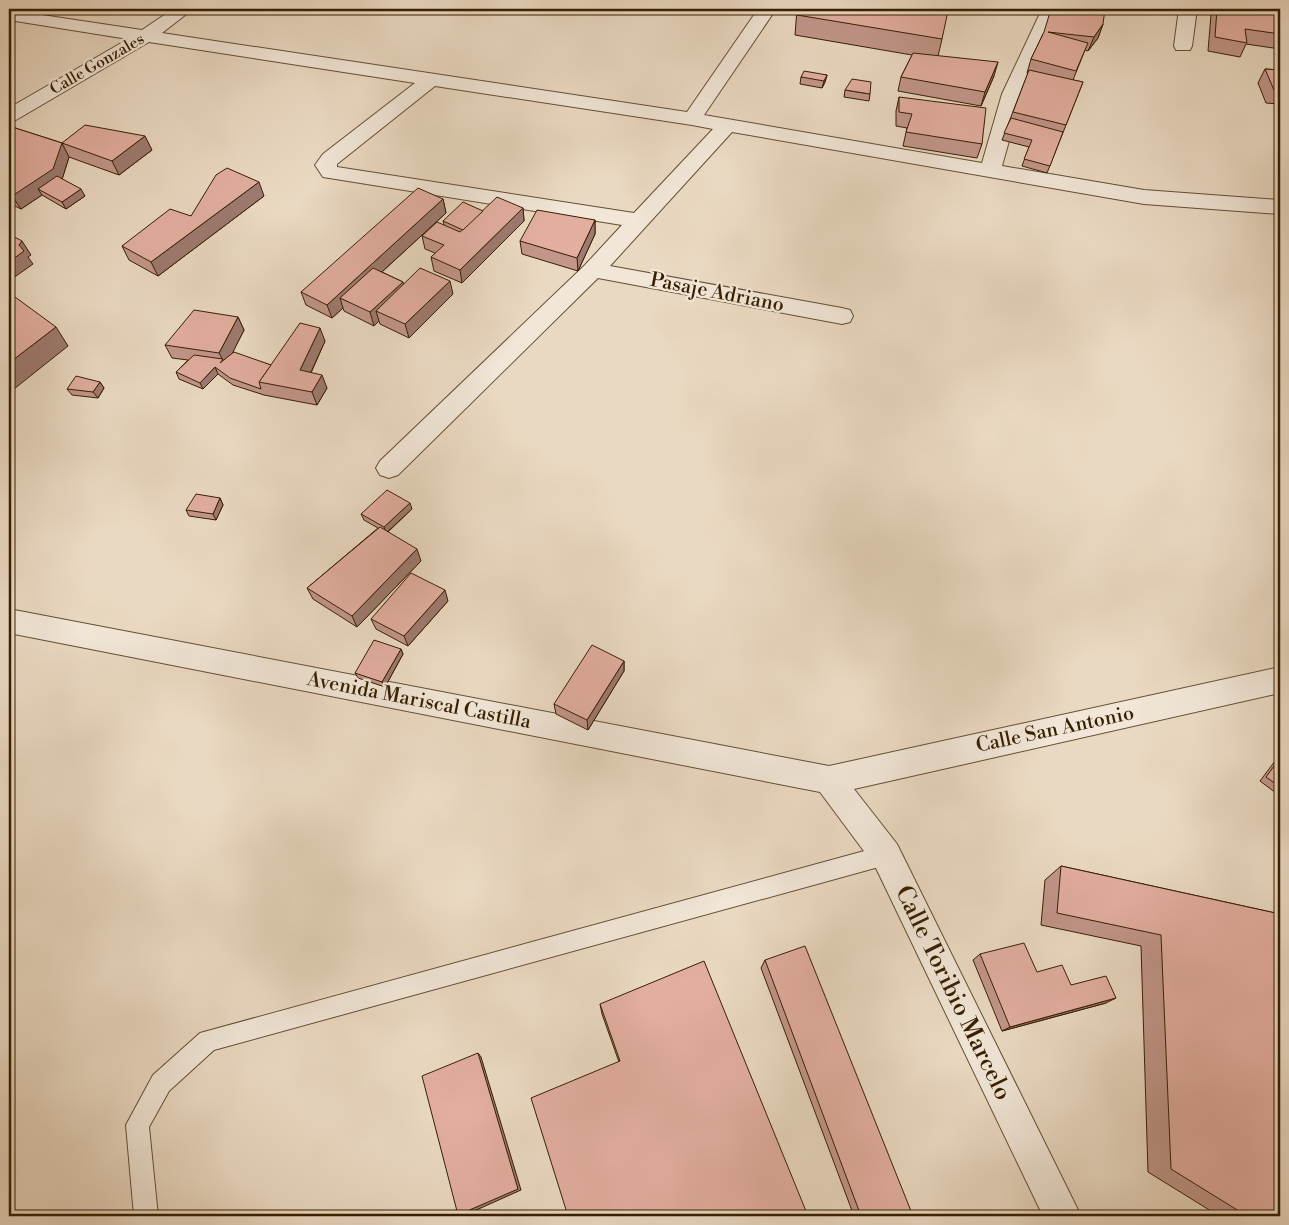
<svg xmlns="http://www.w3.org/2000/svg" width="1289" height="1225" viewBox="0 0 1289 1225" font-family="'Libre Bodoni',serif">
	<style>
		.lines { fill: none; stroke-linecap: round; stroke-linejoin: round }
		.service-casing { stroke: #644e31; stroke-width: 2 }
		.minor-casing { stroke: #644e31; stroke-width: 2 }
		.service { fill: #f1e6d7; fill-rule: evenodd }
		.minor { fill: #f1e6d7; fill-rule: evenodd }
		.wall { fill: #c2968a; stroke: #371f01 }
		.shaded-wall { fill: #9e7a70; stroke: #371f01 }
		.building { fill: #e2aea0; stroke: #371f01 }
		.labels { text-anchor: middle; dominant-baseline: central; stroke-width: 4.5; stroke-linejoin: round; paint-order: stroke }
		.far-street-label { font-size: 16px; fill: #371f01; stroke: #f1e6d7 }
		.street-label { font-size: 20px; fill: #371f01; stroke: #f1e6d7 }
		.near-street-label { font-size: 24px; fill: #371f01; stroke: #f1e6d7 }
	</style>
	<rect width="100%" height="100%" fill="#ead9c2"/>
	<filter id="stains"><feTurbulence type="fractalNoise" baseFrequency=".004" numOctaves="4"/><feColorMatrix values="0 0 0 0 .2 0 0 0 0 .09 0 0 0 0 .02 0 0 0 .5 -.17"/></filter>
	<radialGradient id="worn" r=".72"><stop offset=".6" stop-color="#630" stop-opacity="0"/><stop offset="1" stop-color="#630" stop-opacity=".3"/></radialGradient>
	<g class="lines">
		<g class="service-casing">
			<polygon id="service" points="886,845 893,848 896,855 893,862 886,865 214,1050 169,1091 149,1127 158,1216 134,1216 126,1125 153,1075 200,1033"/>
		</g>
		<g class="minor-casing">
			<g id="minor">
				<path d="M173 9H193L162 33 687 112 758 9H776L704 115 982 163 1002 94 1042 9H1060L1022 94 1002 166 1144 190 1280 200V214L1144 204 732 132 610 266 842 308 850 310 853 316 850 322 842 324 598 278 398 475 389 478 380 475 376 468 380 461 585 265 622 225 323 177 315 165 323 154 415 83 149 42 16 120 9 122V108L128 39 9 20V10L142 30ZM435 86 692 125 713 129 634 213 337 167V164Z"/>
				<polygon points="1179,9 1197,9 1192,46 1190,50 1176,50 1174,46"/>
				<polygon points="9,609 829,766 1280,667 1280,693 854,789 897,844 1081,1216 1043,1216 875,866 820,792 9,633"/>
			</g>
		</g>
		<use href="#service" class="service"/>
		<use href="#minor" class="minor"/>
	</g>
	<g class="wall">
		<polygon points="664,9 679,9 677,11"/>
		<polygon points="701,9 719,9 716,14 701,12"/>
		<polygon points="797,9 935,9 942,39 938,56 994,76 981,106 898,91 901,77 912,55 795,35"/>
		<polygon points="1211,9 1280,9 1280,49 1246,44 1240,57 1208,51 1211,15 1213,12 1211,11"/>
		<polygon points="1103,24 1098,38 1088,51 1085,50 1073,80 1083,82 1047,173 1022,166 1029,147 1002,140 1028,73 1027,73 1031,59 1043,34"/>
		<polygon points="1265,69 1280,70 1280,104 1266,103 1258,83"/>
		<polygon points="827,75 825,82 822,88 800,84 801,77"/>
		<polygon points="845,90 870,94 869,101 844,97"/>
		<polygon points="899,97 982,144 977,158 903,146 907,128 896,126 896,111"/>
		<polygon points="9,126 62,143 152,150 119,175 69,157 62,179 85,196 66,209 42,195 21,209 9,203"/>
		<polygon points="264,196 158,276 129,260 122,246 191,216"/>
		<polygon points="443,199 446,213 382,272 403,282 403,284 453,294 409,338 380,324 379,321 374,326 344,311 343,308 332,318 306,305 301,292"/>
		<polygon points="523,208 524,221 462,283 434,271 431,257 435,253 425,249 422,236 444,225 443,221 483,211"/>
		<polygon points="595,220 595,234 578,271 522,254 520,241"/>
		<polygon points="238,317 244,330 232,353 271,365 325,341 311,373 327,388 317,405 264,395 233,385 218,374 203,389 179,379 176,372 188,360 172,358 165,345"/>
		<polygon points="100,382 104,388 98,398 72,395 67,389"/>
		<polygon points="220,498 223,505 216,520 189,516 186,510"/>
		<polygon points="412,509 388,532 421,561 357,627 313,599 307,588 378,528 364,520 361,514"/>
		<polygon points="448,601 408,646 376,629 371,619"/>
		<polygon points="401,649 403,654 385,687 358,678 355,673"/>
		<polygon points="624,661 624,671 588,730 556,714 554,704"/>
		<polygon points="1280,756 1280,796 1260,781 1278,757"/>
		<polygon points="1061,866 1280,914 1277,1216 1219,1216 1148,1172 1141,946 1041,925 1045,880"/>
		<polygon points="980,954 1071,985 1106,1003 1002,1031 973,960"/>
		<polygon points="765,960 913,1216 854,1216 761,968"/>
		<polygon points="600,1004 808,1216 619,1062 602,1014"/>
	</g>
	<g class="shaded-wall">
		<polygon points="1103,24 1098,38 1088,51 1094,37"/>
		<polygon points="998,62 994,76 981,106 985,92"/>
		<polygon points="827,75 825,82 822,88 824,81"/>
		<polygon points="145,136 152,150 119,175 112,161"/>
		<polygon points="62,143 69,157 61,183 38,189 42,195 21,209 12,196"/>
		<polygon points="259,182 264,196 158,276 151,262"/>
		<polygon points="81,189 85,196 66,209 62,202"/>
		<polygon points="443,199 446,213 349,302 340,298 343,308 332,318 327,305"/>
		<polygon points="523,208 524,221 462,283 460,270"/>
		<polygon points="595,220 595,234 578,271 577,258"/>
		<polygon points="22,241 31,255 28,257 33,264 9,281 9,262 19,245"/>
		<polygon points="450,281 453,294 409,338 405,324"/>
		<polygon points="403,282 406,295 376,311 379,321 374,326 370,312"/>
		<polygon points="238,317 244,330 226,366 219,353"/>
		<polygon points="56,327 68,346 9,393 9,363"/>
		<polygon points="320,328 325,341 306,383 300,370"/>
		<polygon points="215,367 218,374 203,389 200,383"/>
		<polygon points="322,375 327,388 317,405 312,392"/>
		<polygon points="100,382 104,388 98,398 93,392"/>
		<polygon points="220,498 223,505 216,520 213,514"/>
		<polygon points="410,503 412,509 386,533 384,527"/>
		<polygon points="417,549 421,561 357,627 352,616"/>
		<polygon points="445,590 448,601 408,646 404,636"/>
		<polygon points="401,649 403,654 385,687 382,682"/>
		<polygon points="624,661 624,671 588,730 587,720"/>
		<polygon points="1116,998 1106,1003 1002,1031 1010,1027"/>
		<polygon points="478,1053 481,1057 521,1190 463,1216 458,1215"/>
	</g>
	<g class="building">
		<polygon points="798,9 935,9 948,11 942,39 797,15"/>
		<polygon points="1051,9 1105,9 1103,24 1094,37 1048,32 1088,43 1076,71 1031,59 1044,32"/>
		<polygon points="1217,9 1280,9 1280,34 1245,29 1247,43 1215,37"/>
		<polygon points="913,53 998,62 985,92 901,77"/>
		<polygon points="1265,69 1280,70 1280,90 1274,90"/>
		<polygon points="1029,70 1083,82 1066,125 1013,112"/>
		<polygon points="804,71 827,75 824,81 801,77"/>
		<polygon points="852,79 871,82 870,94 845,90"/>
		<polygon points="899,97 986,108 982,144 906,132 912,114 899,112"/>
		<polygon points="1011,118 1063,132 1050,166 1024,159 1032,140 1004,133"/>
		<polygon points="85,125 145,136 112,161 62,143"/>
		<polygon points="9,126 62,143 53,169 12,196 9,194"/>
		<polygon points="227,168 259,182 151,262 122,246 170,209 191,216 216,175"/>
		<polygon points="57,176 81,189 62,202 38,189"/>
		<polygon points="418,188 443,199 327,305 301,292"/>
		<polygon points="497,197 523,208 460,270 431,257 444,245 422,236 437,222 460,232"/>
		<polygon points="463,202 483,211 463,230 443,221"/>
		<polygon points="537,210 595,220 577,258 520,241"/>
		<polygon points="11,235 22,241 19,245 24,251 9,262 9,236"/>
		<polygon points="373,268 403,282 370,312 340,298"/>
		<polygon points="420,268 450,281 405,324 376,311"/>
		<polygon points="11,294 56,327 9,363 9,295"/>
		<polygon points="194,310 238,317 219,353 165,345"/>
		<polygon points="300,323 320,328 300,370 322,375 312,392 259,382"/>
		<polygon points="234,352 271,365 259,382 261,389 230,378 215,367 200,383 176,372 194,355 223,359 220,363"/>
		<polygon points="76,376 100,382 93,392 67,389"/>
		<polygon points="387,490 410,503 384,527 361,514"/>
		<polygon points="196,494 220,498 213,514 186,510"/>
		<polygon points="380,527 417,549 352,616 307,588"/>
		<polygon points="411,573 445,590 404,636 371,619"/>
		<polygon points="374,640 401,649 382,682 355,673"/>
		<polygon points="592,645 624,661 587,720 554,704"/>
		<polygon points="1280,758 1280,787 1266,777"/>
		<polygon points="1061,866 1280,914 1280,1188 1277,1216 1247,1216 1171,1169 1161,935 1057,913"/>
		<polygon points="1024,943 1037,972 1062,965 1071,985 1106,976 1116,998 1010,1027 980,954"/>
		<polygon points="805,946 913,1216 861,1216 765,960"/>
		<polygon points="704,961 808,1216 568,1216 531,1098 620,1061 600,1004"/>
		<polygon points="478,1053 518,1189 458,1215 422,1076"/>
	</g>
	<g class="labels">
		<g class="far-street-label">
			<text transform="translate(97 64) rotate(-30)">Calle Gonzales</text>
		</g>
		<g class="street-label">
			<text transform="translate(717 293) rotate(11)">Pasaje Adriano</text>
			<text transform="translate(419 701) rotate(11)">Avenida Mariscal Castilla</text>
			<text transform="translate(1055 730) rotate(-12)">Calle San Antonio</text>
		</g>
		<g class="near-street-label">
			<text transform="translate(953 993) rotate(64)">Calle Toribio Marcelo</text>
		</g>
	</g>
	<rect width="1289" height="1225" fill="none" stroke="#ead9c2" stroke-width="30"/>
	<rect x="10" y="10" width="1269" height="1205" fill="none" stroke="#371f01" stroke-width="2.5"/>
	<rect x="15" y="15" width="1259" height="1195" fill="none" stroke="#371f01"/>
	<rect width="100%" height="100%" filter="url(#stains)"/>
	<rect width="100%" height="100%" fill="url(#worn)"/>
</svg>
